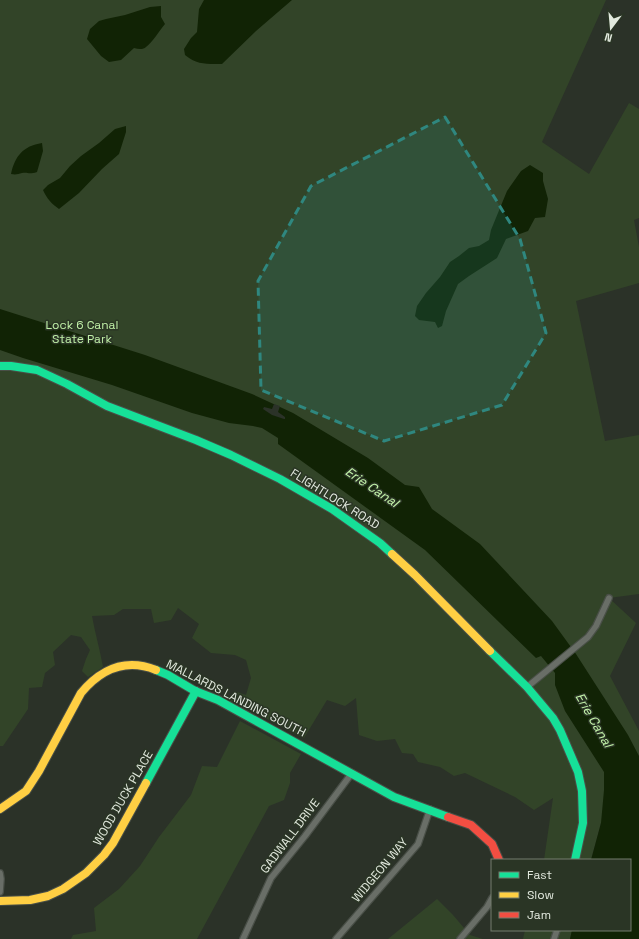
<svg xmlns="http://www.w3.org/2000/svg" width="639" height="939" viewBox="0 0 639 939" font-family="'Space Grotesk',sans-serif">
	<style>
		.green { fill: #324428 }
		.water { fill: #112305 }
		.pier { fill: #2b3228 }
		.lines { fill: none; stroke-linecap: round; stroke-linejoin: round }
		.street-casing { stroke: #494f47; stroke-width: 8 }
		.fast-casing { stroke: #494f47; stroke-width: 10 }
		.slow-casing { stroke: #494f47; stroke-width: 10 }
		.jam-casing { stroke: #494f47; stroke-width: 10 }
		.street { stroke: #696e67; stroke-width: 5.5 }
		.fast { stroke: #16e098; stroke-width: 8 }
		.slow { stroke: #ffcf43; stroke-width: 8 }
		.jam { stroke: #f24e42; stroke-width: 8 }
		.marked { fill: #2f877f; fill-opacity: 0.2; stroke: #2f877f; stroke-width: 3; stroke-dasharray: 8 5; stroke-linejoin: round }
		.labels { text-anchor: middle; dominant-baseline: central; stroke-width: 3; stroke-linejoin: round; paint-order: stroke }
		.park-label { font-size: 12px; fill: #c0f0a7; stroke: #2a3525 }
		.street-label { font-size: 12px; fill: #e2e9de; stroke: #2a3525 }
		.water-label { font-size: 13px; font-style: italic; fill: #c4f4aa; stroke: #2a3525 }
	</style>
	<rect width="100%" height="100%" fill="#2b3228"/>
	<g class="green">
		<path d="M0 0H606L542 142 589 174 629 103 639 109V218L634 220 639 247V283L576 301 605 441 639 435V594L609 598 636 623 610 676 639 731V816L601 823 591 860H544L553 798 534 810 515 797 465 773 454 776 440 767 418 762 413 754 402 753 395 739 377 741 359 735 356 698 345 706 327 700 304 738 228 699 237 692 246 695 251 678 246 660 235 655 211 653 192 638 199 624 178 608 171 620 154 623 151 609H123L114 615 92 616C95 633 100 650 103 667L88 677 82 671 86 659 90 650 81 637 71 635 53 652 55 665 45 673 42 687 29 688 28 709 3 746H0Z"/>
		<polygon points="240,721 301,754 290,773 290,783 284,800 269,806 197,939 71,939 73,935 96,931 94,908 119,889 140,866 159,837 191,795 202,766 217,767"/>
		<polygon points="437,899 453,915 470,935 483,939 388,939"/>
		<polygon points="525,930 572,930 570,939 523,939"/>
	</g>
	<g class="water">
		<path d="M204 0H292L256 31 222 64C207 64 197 65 185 55L184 49 191 38 197 32 199 9Z"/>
		<path d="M161 6V17L165 24C160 30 152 43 146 47 143 50 138 49 134 48L121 60 109 62 101 56 87 39 90 29 99 21 106 19 125 15 150 7Z"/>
		<path d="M126 126V132L119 154 102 169 79 193 59 209C52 204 47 199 43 190L48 185 60 178 70 166 81 156 99 143 115 129Z"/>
		<path d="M42 143 43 151 37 172C28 175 29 172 22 173 18 174 16 175 11 174 15 156 23 146 42 143Z"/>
		<polygon points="530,165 543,173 543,181 548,199 545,217 535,218 528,231 506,239 497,258 469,276 458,284 446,311 442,326 438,328 435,322 419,320 415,316 417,306 426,293 440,277 450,262 459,256 469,248 479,246 489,240 491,230 507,191 521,171"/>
		<polygon points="0,309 145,355 252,394 293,413 368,458 405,485 419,487 432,509 480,544 552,621 576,654 628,735 639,756 639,939 570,939 572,930 630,930 630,860 591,860 601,823 604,790 604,772 565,711 555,685 555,673 541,656 536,658 425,550 278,444 278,438 262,428 253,426 229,423 192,413 112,385 23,358 0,350"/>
	</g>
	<polygon class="pier" points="274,404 280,406 278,412 285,417 285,419 284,419 272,415 263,409 264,407 272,409"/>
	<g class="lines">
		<g class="street-casing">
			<g id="street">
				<polyline points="527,687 588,637 596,626 609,598"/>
				<polyline points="0,873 1,879 0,892"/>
				<polyline points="243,939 271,878 305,836 352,773"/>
				<polyline points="336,939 418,844 430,809"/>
				<polyline points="460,939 487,907 492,898"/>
				<polyline points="554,939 557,930"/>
			</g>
		</g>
		<g class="fast-casing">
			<g id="fast">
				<polyline points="0,366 11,366 37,370 67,384 107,406 196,440 231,455 280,479 332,509 380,543 392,554"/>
				<polyline points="490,651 527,687 553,718 560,730 578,772 582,791 583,823 575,860"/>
				<polyline points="156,670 168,675 195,691 218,700 394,797 448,817"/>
				<polyline points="146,783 196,691"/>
			</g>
		</g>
		<g class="slow-casing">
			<g id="slow">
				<polyline points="392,554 415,575 490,651"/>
				<path d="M0 809 26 791 39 771 81 693C101 669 126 658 156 670"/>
				<polyline points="0,901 30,900 48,896 63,889 86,873 104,855 113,843 146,783"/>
			</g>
		</g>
		<g class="jam-casing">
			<polyline id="jam" points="448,817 471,825 492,844 499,860"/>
		</g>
		<use href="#street" class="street"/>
		<use href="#fast" class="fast"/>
		<use href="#slow" class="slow"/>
		<use href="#jam" class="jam"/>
	</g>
	<path class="marked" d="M445 117 520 239 546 333 502 405 384 441 261 390 258 281 311 186Z"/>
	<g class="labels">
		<g class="park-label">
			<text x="82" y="325">Lock 6 Canal<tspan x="82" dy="14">State Park</tspan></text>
		</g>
		<g class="street-label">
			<text transform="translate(335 499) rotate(32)">FLIGHTLOCK ROAD</text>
			<text transform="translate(236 698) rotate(27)">MALLARDS LANDING SOUTH</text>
			<text transform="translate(123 798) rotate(-60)">WOOD DUCK PLACE</text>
			<text transform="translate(290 836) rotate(-53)">GADWALL DRIVE</text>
			<text transform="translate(380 870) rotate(-50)">WIDGEON WAY</text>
		</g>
		<g class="water-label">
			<text transform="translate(372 487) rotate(34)">Erie Canal</text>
			<text transform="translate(594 720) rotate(60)">Erie Canal</text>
		</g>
	</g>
	<rect x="491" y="859" width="140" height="72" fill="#2a3525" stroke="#747d6f"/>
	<rect x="499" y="872" width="20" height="6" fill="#16e098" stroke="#747d6f"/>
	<text x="527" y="879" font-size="12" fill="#e2e9de">Fast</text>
	<rect x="499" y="892" width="20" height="6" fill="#ffcf43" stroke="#747d6f"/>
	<text x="527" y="899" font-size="12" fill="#e2e9de">Slow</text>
	<rect x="499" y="912" width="20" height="6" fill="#f24e42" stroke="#747d6f"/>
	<text x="527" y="919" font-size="12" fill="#e2e9de">Jam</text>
	<g transform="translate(611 28) rotate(196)" stroke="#2a3525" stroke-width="3" paint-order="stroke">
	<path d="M0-3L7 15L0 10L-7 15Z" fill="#e2e9de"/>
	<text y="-6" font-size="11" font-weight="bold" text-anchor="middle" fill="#e2e9de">N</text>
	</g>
</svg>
